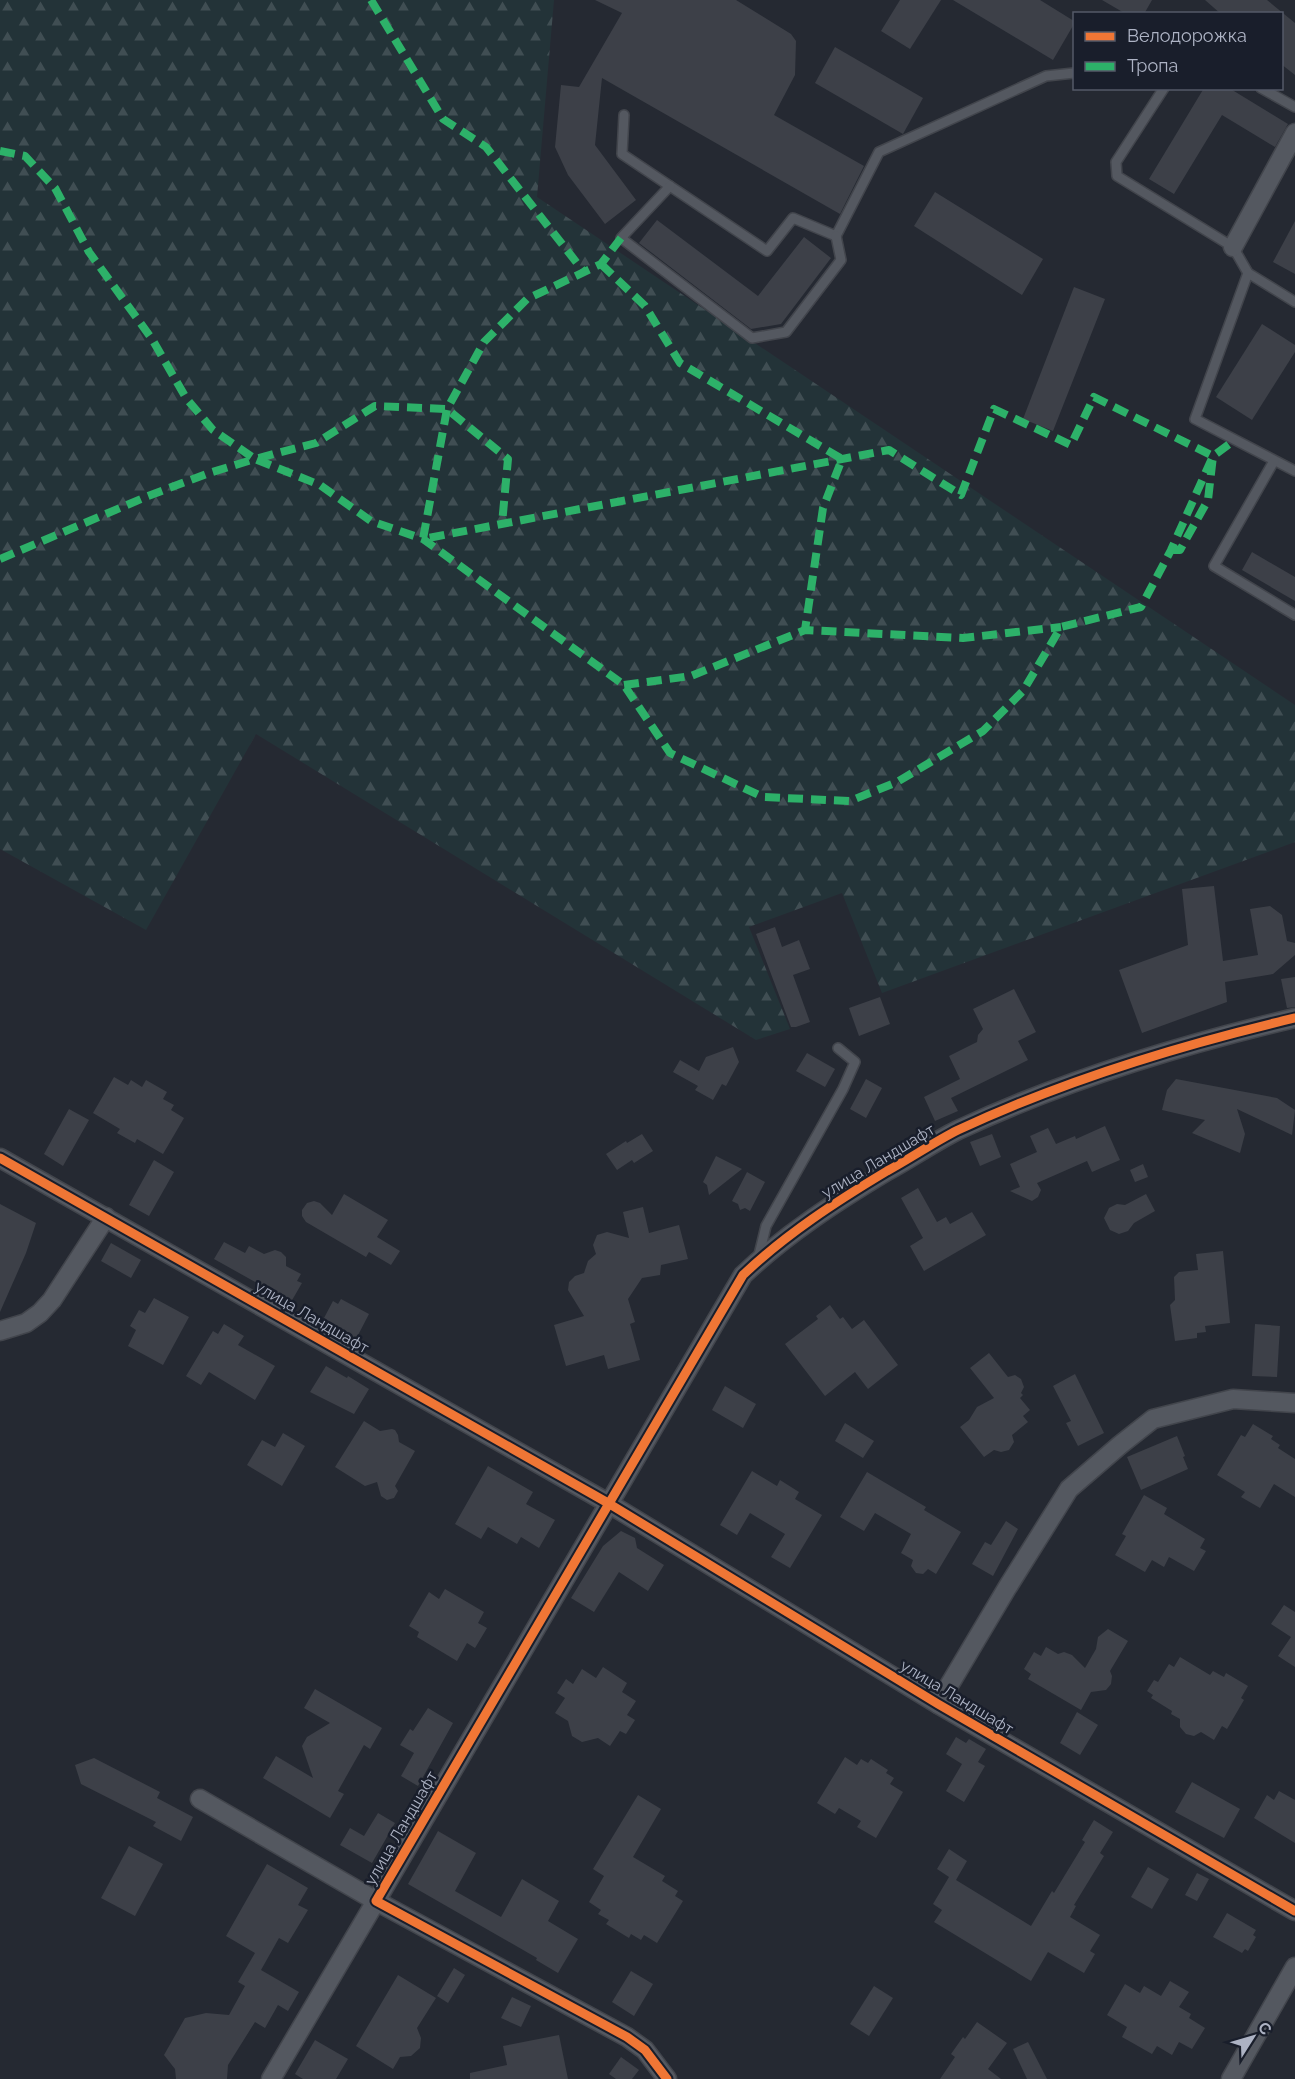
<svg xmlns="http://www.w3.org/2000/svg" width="1295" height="2079" viewBox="0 0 1295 2079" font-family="Raleway,sans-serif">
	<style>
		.forest { fill: url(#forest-firs) }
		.building { fill: #3d4048 }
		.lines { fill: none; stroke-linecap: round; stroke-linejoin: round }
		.service-casing { stroke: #42454c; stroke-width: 12 }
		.minor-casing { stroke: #42454c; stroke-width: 21 }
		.service { stroke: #545860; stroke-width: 9 }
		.minor { stroke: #545860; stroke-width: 18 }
		.quiet { stroke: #2db169; stroke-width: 8; stroke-dasharray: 15 8; stroke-linecap: butt }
		.cycleway-casing { stroke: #191e2b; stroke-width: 13 }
		.cycleway { stroke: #f07635; stroke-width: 9 }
		.labels { text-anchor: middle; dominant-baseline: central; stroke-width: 5; stroke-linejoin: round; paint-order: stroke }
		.street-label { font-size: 16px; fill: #adb3c4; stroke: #191e2b }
	</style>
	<defs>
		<pattern id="forest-firs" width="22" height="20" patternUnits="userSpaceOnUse" patternTransform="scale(1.5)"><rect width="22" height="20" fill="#233338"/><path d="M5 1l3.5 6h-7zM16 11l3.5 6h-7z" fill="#404e53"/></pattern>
	</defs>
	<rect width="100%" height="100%" fill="#252932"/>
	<polygon class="forest" points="0,0 554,0 537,197 1295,705 1295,842 882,993 842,893 749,927 790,1029 756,1040 256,734 146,930 0,849"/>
	<g class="building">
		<polygon points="595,0 736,0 791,34 796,41 795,75 774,115 864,166 840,214 602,78 595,145 636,200 605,224 568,175 555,147 561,85 579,87 622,13"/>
		<polygon points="900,0 941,0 910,49 881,31"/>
		<polygon points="953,0 1040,0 1074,21 1074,24 1053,60"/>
		<polygon points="1102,0 1152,0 1144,14 1126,14"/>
		<polygon points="1205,0 1267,0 1295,23 1295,75 1281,64 1281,14 1221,14"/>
		<polygon points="835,47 923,98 903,134 815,83"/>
		<polygon points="1204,88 1229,88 1288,124 1275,147 1222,115 1174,194 1149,179"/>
		<polygon points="935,192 1043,259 1022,295 914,226"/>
		<polygon points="657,220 758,296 804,237 831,258 781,324 751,329 639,243"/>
		<polygon points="1295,221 1295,274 1273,262"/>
		<polygon points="1074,287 1105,299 1053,431 1023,419"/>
		<polygon points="1262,324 1295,345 1295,352 1252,420 1216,397"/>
		<polygon points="1252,552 1295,577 1295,601 1242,570"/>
		<polygon points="1214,886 1223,961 1258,955 1250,909 1270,906 1282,915 1287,941 1295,943 1295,955 1273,974 1225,982 1227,1002 1142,1033 1119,970 1188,945 1182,889"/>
		<polygon points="775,927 782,947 799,940 810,969 793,975 810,1022 796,1027 791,1027 756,934"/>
		<polygon points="1295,977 1295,1007 1287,1008 1281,979"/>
		<polygon points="1014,989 1036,1032 1018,1041 1028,1060 951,1098 958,1111 935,1121 924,1097 960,1079 949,1056 977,1042 978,1035 983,1029 973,1009"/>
		<polygon points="880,997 890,1024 859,1036 849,1008"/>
		<polygon points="733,1047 739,1062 726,1086 722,1084 713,1100 695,1090 698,1086 673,1072 680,1060 699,1071 706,1057"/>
		<polygon points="807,1053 835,1069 825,1087 796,1071"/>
		<polygon points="114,1077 128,1085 131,1080 142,1087 146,1080 167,1092 163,1099 174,1105 171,1110 184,1118 163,1154 137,1139 135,1143 117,1133 120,1129 93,1113"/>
		<polygon points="866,1079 882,1088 866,1118 850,1109"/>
		<polygon points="1176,1079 1277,1098 1295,1110 1292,1135 1237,1109 1245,1134 1240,1153 1192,1133 1205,1120 1162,1110 1167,1090"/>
		<polygon points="69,1109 89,1120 63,1166 44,1154"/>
		<polygon points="1105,1126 1120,1160 1092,1172 1087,1161 1037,1183 1041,1190 1038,1197 1032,1201 1010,1191 1020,1187 1010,1164 1037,1152 1030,1136 1048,1128 1056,1144 1075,1136 1076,1139"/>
		<polygon points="642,1134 653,1151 634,1163 632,1160 617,1170 606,1154 626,1141 627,1143"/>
		<polygon points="992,1134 1001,1157 980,1166 970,1142"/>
		<polygon points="716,1156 742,1169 709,1195 707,1185 703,1182"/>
		<polygon points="154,1160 174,1172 149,1216 129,1205"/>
		<polygon points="1143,1164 1148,1177 1135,1182 1130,1170"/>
		<polygon points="747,1172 765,1182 750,1211 745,1208 740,1210 738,1204 732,1201"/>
		<polygon points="918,1188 937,1222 946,1217 950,1224 972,1212 986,1235 924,1271 910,1246 923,1238 901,1198"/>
		<polygon points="344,1194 388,1220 377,1237 400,1251 391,1265 369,1252 366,1257 306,1222 302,1216 302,1210 307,1203 314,1201 320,1203 332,1215"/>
		<polygon points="1146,1194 1155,1211 1134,1223 1128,1231 1119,1234 1110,1230 1104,1218 1109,1208 1117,1204 1125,1205"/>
		<polygon points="0,1204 36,1223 26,1253 0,1312"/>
		<polygon points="643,1207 649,1233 679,1225 688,1259 661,1265 660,1275 642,1278 628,1299 635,1322 630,1324 640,1360 608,1369 604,1355 566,1366 554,1325 584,1316 568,1290 569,1282 575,1276 584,1273 588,1261 596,1254 593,1245 597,1235 607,1232 629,1238 623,1212"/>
		<polygon points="224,1242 245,1253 249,1246 264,1254 275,1250 281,1252 286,1257 286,1266 301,1274 297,1281 302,1283 291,1302 214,1259"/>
		<polygon points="111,1243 141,1260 131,1278 101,1261"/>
		<polygon points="1223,1251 1230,1323 1205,1326 1206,1332 1197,1333 1197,1338 1175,1341 1170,1305 1175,1300 1174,1277 1179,1272 1198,1270 1196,1254"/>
		<polygon points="154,1298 189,1317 163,1365 128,1346 136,1330 130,1326 139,1310 145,1313"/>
		<polygon points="341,1299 369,1314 356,1339 328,1323 329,1322 324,1318 333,1301 338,1304"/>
		<polygon points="830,1305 840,1319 843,1317 852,1329 864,1320 898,1365 868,1389 855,1372 825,1396 785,1344 818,1319 816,1316"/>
		<polygon points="224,1324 244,1336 238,1345 275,1366 255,1400 209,1372 201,1385 186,1376 213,1331 218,1334"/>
		<polygon points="1255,1324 1280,1326 1277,1377 1252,1376"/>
		<polygon points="989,1353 1008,1377 1015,1375 1021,1379 1024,1387 1021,1393 1023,1395 1020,1398 1030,1410 1023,1416 1028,1422 1012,1435 1014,1442 1009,1450 1001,1452 994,1450 984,1457 960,1427 969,1420 977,1407 994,1398 970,1368"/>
		<polygon points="326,1366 347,1378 348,1376 369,1389 354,1414 310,1392"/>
		<polygon points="1075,1374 1104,1433 1078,1446 1066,1423 1071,1421 1053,1386"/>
		<polygon points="725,1386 756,1404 743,1428 712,1410"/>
		<polygon points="364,1421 380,1431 392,1429 395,1430 398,1435 399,1442 415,1451 395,1486 398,1491 394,1498 387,1500 381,1496 377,1482 365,1486 335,1467"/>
		<polygon points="845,1423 874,1441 863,1458 835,1441"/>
		<polygon points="1253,1424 1273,1436 1271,1439 1280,1445 1278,1448 1295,1459 1295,1497 1274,1484 1260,1508 1241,1497 1245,1492 1217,1475 1241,1435 1245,1437"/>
		<polygon points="283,1433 305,1446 282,1486 247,1465 262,1440 275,1447"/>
		<polygon points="1177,1436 1185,1456 1183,1457 1188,1469 1141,1490 1127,1457"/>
		<polygon points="488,1466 533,1492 526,1504 555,1520 539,1548 521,1537 517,1544 488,1527 481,1539 455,1524"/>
		<polygon points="752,1471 777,1486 780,1480 799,1492 795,1499 822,1515 790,1568 771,1557 785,1534 750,1513 737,1535 720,1525"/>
		<polygon points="867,1472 926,1507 924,1510 961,1532 936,1574 928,1569 923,1574 916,1573 911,1566 913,1560 901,1553 911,1534 875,1513 864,1531 840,1517"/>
		<polygon points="1144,1495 1167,1508 1164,1514 1205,1539 1200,1548 1206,1551 1194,1571 1169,1557 1164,1567 1152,1560 1145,1572 1115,1555 1126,1536 1122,1534"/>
		<polygon points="1006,1521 1018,1529 993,1576 972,1564 985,1542 991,1545"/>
		<polygon points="621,1531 635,1538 637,1548 664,1565 648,1591 619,1572 594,1612 571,1598 603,1546"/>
		<polygon points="445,1589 484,1612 478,1623 487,1628 475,1648 467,1643 457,1661 417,1637 419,1632 409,1626 429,1592 439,1599"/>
		<polygon points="1284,1605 1295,1612 1295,1667 1278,1656 1291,1637 1271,1624"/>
		<polygon points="1108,1629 1128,1641 1110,1671 1112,1676 1111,1684 1106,1690 1091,1692 1081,1710 1028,1679 1031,1674 1024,1669 1034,1652 1041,1656 1046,1647 1058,1654 1064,1652 1072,1655 1085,1668 1096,1649 1098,1637"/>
		<polygon points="1180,1657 1210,1675 1213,1671 1224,1677 1226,1673 1248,1686 1241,1698 1244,1700 1227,1729 1222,1726 1214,1740 1201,1732 1194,1736 1186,1734 1180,1727 1180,1719 1171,1714 1172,1711 1151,1698 1153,1695 1147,1691 1154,1680 1158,1682 1169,1664 1174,1667"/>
		<polygon points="603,1667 627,1683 622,1692 636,1701 627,1715 635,1720 626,1734 620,1731 610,1746 598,1738 582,1742 572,1736 568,1721 555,1713 565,1698 557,1693 566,1679 573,1684 582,1669 596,1678"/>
		<polygon points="315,1689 382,1728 370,1749 364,1745 338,1791 344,1794 330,1818 263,1778 276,1756 313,1778 302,1746 307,1737 330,1723 304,1708"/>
		<polygon points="428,1708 453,1723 418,1786 401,1776 414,1753 400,1745 410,1729 413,1731"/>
		<polygon points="1077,1712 1098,1725 1080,1755 1060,1743"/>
		<polygon points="956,1737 966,1743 969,1739 986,1749 978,1762 985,1766 964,1802 946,1791 962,1764 946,1754"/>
		<polygon points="845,1757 857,1765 861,1759 868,1763 871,1759 888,1770 886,1773 894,1778 890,1784 903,1792 876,1838 857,1827 861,1821 839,1808 835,1814 817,1803"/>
		<polygon points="94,1758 160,1792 157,1798 193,1817 181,1841 153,1826 156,1822 81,1784 75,1765"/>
		<polygon points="1192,1782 1240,1809 1224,1838 1175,1812"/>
		<polygon points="1279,1791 1295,1800 1295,1843 1254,1818 1267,1795 1274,1800"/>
		<polygon points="638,1795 661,1809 633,1857 665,1876 662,1881 678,1891 675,1896 683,1901 657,1943 644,1935 641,1940 631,1934 629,1938 606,1924 609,1920 598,1914 601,1910 589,1902 604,1876 593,1869"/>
		<polygon points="378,1813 395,1823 372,1863 340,1845 350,1828 364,1836"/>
		<polygon points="1094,1820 1113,1832 1100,1853 1104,1856 1074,1905 1076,1906 1070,1917 1100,1935 1090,1951 1095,1954 1084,1973 1048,1952 1031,1981 934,1922 942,1910 933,1904 949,1877 937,1869 949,1849 967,1861 956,1880 1031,1926 1052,1891 1054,1893 1085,1842 1082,1840"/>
		<polygon points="438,1831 476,1853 455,1891 501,1917 522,1879 559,1901 548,1921 578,1939 558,1973 536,1960 537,1958 408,1884"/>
		<polygon points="129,1846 163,1864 135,1916 101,1898"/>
		<polygon points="267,1864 308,1888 298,1905 308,1910 288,1943 279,1938 261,1970 299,1992 288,2011 278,2005 265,2028 255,2022 228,2065 227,2079 176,2079 175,2069 164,2055 185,2018 206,2013 229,2015 245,1986 238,1982 255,1953 226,1936"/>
		<polygon points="1148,1867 1169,1879 1152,1909 1131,1897"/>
		<polygon points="1197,1873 1209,1879 1197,1901 1185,1895"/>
		<polygon points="1227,1913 1256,1930 1253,1935 1256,1937 1248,1951 1245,1949 1242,1953 1213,1937"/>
		<polygon points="454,1968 465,1975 448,2003 437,1996"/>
		<polygon points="631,1971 653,1984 634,2016 612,2002"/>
		<polygon points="398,1975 436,1998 417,2028 421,2038 420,2048 411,2056 400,2057 393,2069 356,2046"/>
		<polygon points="1170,1981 1189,1992 1179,2007 1191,2014 1189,2018 1205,2028 1192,2049 1179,2042 1172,2055 1157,2046 1152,2054 1122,2037 1127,2027 1107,2015 1125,1984 1140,1993 1144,1986 1161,1996"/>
		<polygon points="874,1986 893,1998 869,2036 850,2024"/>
		<polygon points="512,1997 531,2006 521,2027 501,2018"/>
		<polygon points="977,2022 1007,2043 988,2069 1001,2079 940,2079 955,2057 951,2054 963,2037 965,2039"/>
		<polygon points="559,2035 568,2079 470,2079 470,2073 507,2065 503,2046"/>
		<polygon points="315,2040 348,2059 336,2079 303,2079 295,2074"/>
		<polygon points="1028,2042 1047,2079 1027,2079 1013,2049"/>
		<polygon points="621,2057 639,2070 632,2079 616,2079 609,2074"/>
	</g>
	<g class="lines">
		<g class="service-casing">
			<g id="service">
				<polyline points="1164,88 1116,162 1117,176 1233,247 1248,273 1295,302"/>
				<polyline points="1261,88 1295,107"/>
				<polyline points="624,115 622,154 767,251 793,218 836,236 879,152 1046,76 1074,73"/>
				<polyline points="670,186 621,238 752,338 786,332 841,260 836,236"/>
				<polyline points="1248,273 1195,419 1295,471"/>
				<polyline points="1274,461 1214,566 1295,615"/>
				<polyline points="758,1259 766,1226 843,1089 855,1062 838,1048"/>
			</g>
		</g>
		<g class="minor-casing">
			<g id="minor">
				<polyline points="1233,247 1295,133"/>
				<polyline points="0,1158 608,1503 938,1704 1295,1911"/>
				<polyline points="0,1331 26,1323 40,1313 52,1300 106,1217"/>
				<polyline points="938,1704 1007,1588 1069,1489 1120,1445 1153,1419 1233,1399 1295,1403"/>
				<polyline points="200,1799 376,1901 271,2079"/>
				<path d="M667 2079 645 2050 627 2037 376 1901 743 1275C786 1234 837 1201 887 1171 911 1158 934 1142 958 1130 1065 1080 1180 1045 1295 1018"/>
				<polyline points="1231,2079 1295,1967"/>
			</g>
		</g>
		<use href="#service" class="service"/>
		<use href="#minor" class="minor"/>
		<g class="quiet">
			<polyline points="371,0 443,119 486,147 584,272"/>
			<polyline points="0,151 25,156 55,188 89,252 152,339 186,398 213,430 255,459 316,443 375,406 447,409 508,459 502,524"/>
			<polyline points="621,238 601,264 527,299 484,342 447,409 423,539 889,450 961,495 994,409 1071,445 1094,397 1213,456 1208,500 1180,550 1171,550"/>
			<polyline points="601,264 645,306 680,363 842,459 823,508 805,630"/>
			<polyline points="0,559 148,496 209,473 255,459 320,485 371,521 423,539 624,685 670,753 763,797 850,801 897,782 983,731 1023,691 1061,627 1141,607 1171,550 1213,456 1235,440"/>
			<polyline points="624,685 691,676 805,630 963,638 1061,627"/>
		</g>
		<g class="cycleway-casing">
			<g id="cycleway">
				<polyline points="0,1158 608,1503 938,1704 1295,1911"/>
				<path d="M667 2079 645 2050 627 2037 376 1901 743 1275C786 1234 837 1201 887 1171 911 1158 934 1142 958 1130 1065 1080 1180 1045 1295 1018"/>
			</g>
		</g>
		<use href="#cycleway" class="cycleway"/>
	</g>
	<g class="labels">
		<g class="street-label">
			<text transform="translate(878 1161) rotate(-31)">улица Ландшафт</text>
			<text transform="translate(312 1317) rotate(30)">улица Ландшафт</text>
			<text transform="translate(957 1697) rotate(31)">улица Ландшафт</text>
			<text transform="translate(401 1828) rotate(-60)">улица Ландшафт</text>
		</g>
	</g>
	<rect x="1073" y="12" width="210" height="78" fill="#191e2b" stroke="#545a68" stroke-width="1.5"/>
	<rect x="1085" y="32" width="30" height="9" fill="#f07635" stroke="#545a68" stroke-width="1.5"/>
	<text x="1127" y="42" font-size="18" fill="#adb3c4">Велодорожка</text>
	<rect x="1085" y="62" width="30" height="9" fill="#2db169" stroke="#545a68" stroke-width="1.5"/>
	<text x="1127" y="72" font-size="18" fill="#adb3c4">Тропа</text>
	<g transform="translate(1253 2037) rotate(53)" stroke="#191e2b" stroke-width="4.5" paint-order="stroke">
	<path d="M0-4.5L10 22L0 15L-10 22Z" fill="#adb3c4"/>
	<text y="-9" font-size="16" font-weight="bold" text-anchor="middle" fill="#adb3c4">С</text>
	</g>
</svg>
